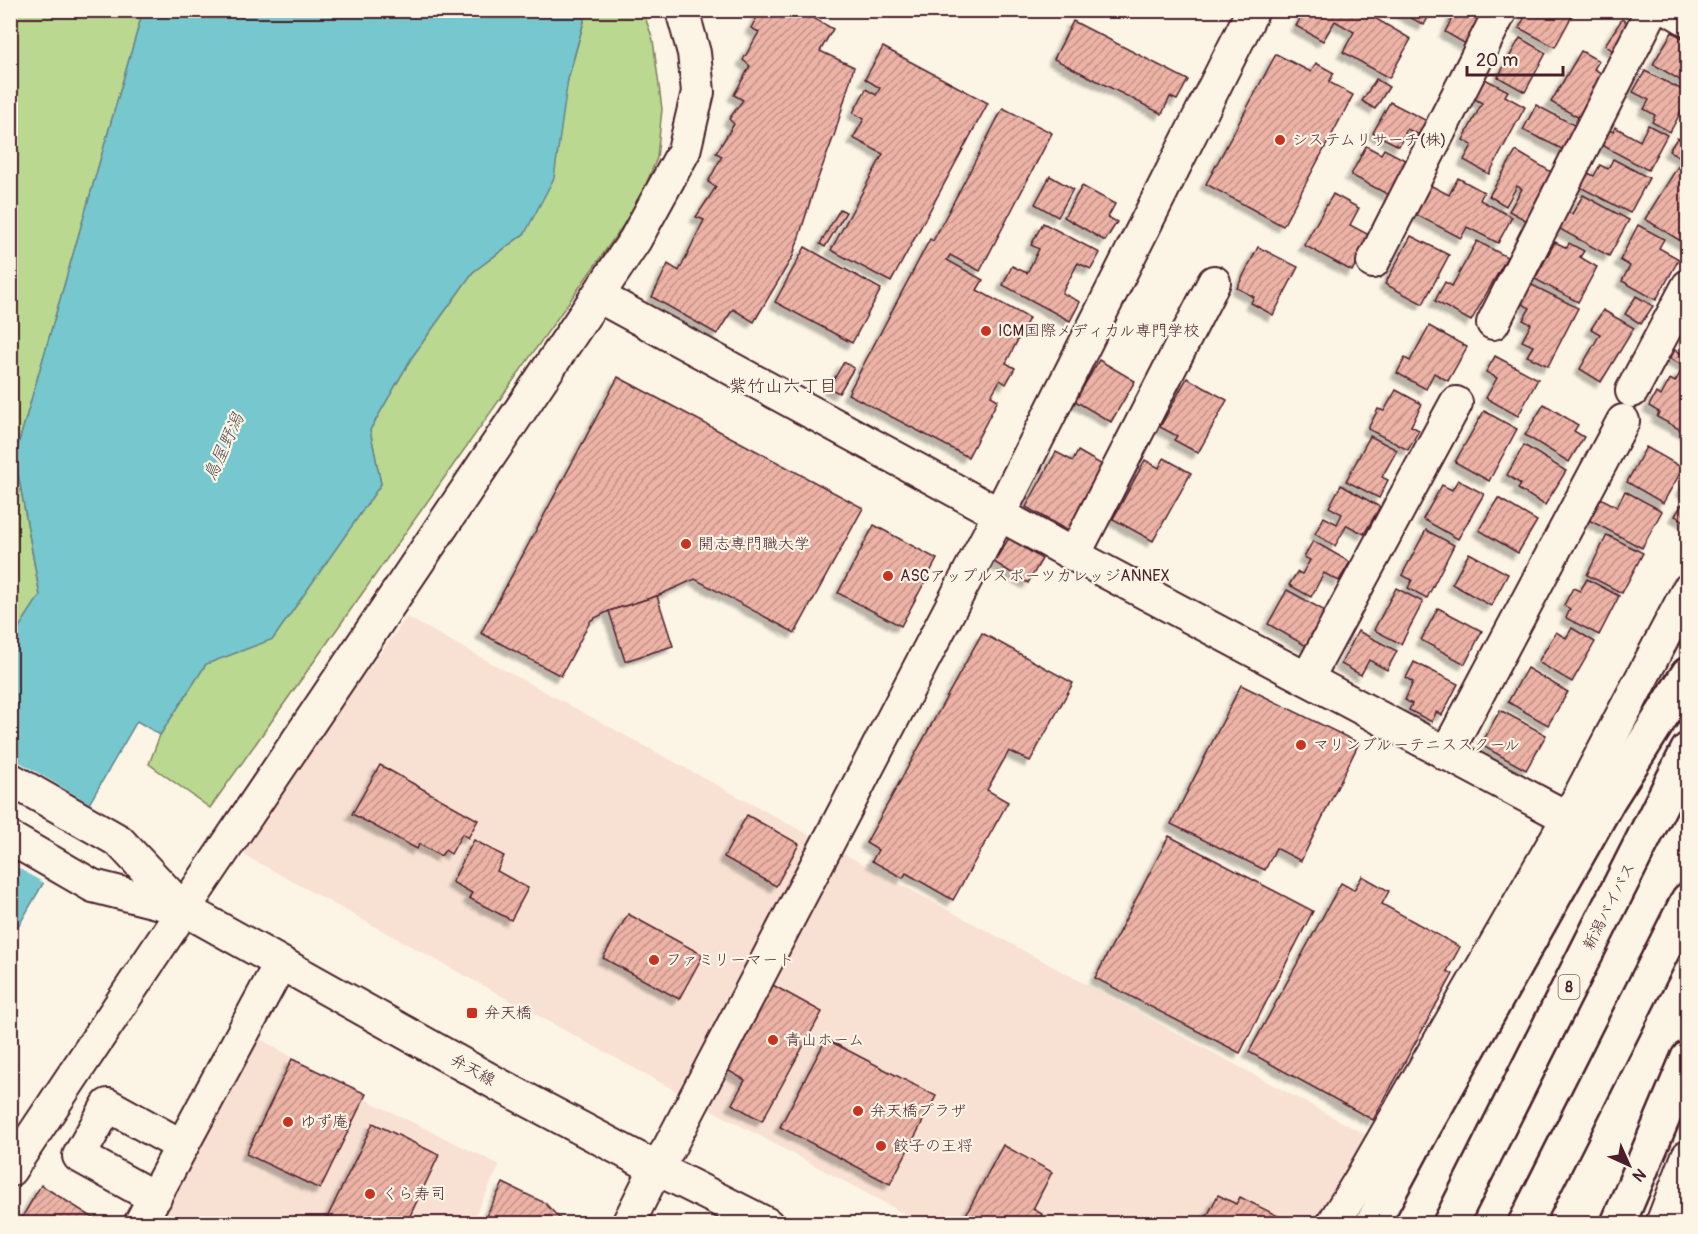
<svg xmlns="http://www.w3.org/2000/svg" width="1698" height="1234" viewBox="0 0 1698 1234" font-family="Pangolin,'Klee One',sans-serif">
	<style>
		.built { fill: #f8e1d2 }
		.grass { fill: #bad890; stroke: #827c5e; stroke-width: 1.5 }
		.water { fill: #77c8ce; stroke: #65848d; stroke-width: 1.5 }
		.pier { fill: #fcf5e5 }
		.building { fill: url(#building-hatch); stroke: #4a1f2b; stroke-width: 1.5; filter: url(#shadow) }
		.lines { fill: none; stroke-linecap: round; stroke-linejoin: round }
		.minor-casing { stroke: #4a1f2b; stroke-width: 36 }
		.highway-casing { stroke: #4a1f2b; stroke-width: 38 }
		.minor { stroke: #fcf5e5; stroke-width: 32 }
		.highway { stroke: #fcf5e5; stroke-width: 33 }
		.poi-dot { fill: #c8321e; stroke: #fcf5e5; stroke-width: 2 }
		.labels { text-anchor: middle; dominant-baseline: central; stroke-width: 4.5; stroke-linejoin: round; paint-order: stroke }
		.shield { fill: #fcf5e5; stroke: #7f5f63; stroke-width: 1.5 }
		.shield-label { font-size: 15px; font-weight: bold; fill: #4a1f2b }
		.poi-label { font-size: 16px; fill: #4a1f2b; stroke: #fcf5e5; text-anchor: start }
		.street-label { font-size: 16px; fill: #4a1f2b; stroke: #fcf5e5 }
		.neighbourhood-label { font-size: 18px; fill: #4a1f2b; stroke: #fcf5e5 }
		.water-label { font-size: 18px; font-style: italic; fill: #58525c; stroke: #fcf5e5 }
	</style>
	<defs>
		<pattern id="building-hatch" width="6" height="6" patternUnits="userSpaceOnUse" patternTransform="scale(1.5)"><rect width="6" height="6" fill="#edb3a6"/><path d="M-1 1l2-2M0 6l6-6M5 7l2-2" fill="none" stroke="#c29187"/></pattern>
		<filter id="shadow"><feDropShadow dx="-5.5" dy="5.5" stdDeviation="1.5" flood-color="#0004"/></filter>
	</defs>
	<rect width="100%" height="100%" fill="#fcf5e5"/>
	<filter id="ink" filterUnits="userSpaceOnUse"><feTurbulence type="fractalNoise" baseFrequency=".0167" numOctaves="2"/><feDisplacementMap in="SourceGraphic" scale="12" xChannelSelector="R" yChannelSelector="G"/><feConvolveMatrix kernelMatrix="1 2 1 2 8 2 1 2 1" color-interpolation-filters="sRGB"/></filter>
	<g filter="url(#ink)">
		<g class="built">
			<polygon points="407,617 807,834 1368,1136 1314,1223 922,1223 674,1090 235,850"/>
			<polygon points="255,1036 369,1101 500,1165 471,1223 160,1224"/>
		</g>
		<g class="grass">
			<polygon points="11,11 143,11 15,456 40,596 11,640"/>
			<polygon points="582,11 643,11 653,40 662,109 657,158 637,206 210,808 149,764 160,735 206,664 273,639 381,484 370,430 412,357 473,272 525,233 584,22"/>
		</g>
		<polygon class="water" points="143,11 583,11 584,21 568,79 554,178 525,233 473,272 412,357 370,430 381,484 273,639 206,664 160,735 137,721 11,939 11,640 40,595 15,456"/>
		<polygon class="pier" points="11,757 92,805 46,884 11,864"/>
		<g class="building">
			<polygon points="761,10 812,10 810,16 833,29 820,51 854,67 835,133 815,186 793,256 754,322 733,309 717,334 652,297 668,264 679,271 704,220 696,217 716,187 708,182 722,156 716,153 734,124 729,119 743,100 734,95 750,66 743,60 759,32 751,28"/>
			<polygon points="1305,10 1361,10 1411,39 1389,78 1343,52 1354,32 1335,21 1323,41 1296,26"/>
			<polygon points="1397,10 1432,10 1424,25"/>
			<polygon points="1456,10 1484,10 1466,44 1445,32"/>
			<polygon points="1529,10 1575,10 1555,47 1519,28"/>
			<polygon points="1622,19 1634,27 1616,53 1605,45"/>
			<polygon points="1073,21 1188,80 1177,100 1170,97 1162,114 1054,59"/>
			<polygon points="1672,32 1688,41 1688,85 1653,64"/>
			<polygon points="1520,38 1546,53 1525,92 1498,77"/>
			<polygon points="883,47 988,103 891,282 831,250 883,154 853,138 864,119 853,113 866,89 876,95 880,88 865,79"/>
			<polygon points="1581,51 1599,61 1594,69 1606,76 1581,119 1551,102"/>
			<polygon points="1276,54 1311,72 1316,63 1334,73 1329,82 1353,95 1283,226 1206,184"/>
			<polygon points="1645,71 1688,93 1688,99 1670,132 1652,122 1655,115 1644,109 1649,100 1633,92"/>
			<polygon points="1483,78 1508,91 1505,96 1525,107 1489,174 1464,160 1472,145 1463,140 1482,103 1473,98"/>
			<polygon points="1376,79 1389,87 1375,109 1362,101"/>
			<polygon points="1390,102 1429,122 1422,136 1407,129 1399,146 1373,133"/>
			<polygon points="1536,105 1576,126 1564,150 1523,130"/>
			<polygon points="1003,108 1052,133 980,271 950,255 947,260 983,280 977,290 1029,318 1006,363 1015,368 1006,384 1000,380 991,396 998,400 968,457 848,394 930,239 933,241"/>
			<polygon points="1648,125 1667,135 1648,170 1598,143 1606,128 1613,132 1615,127 1640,141"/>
			<polygon points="1677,138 1688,143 1688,161 1669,151"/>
			<polygon points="1366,146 1381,154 1384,149 1407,161 1389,195 1351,175"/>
			<polygon points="1516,151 1553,173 1537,199 1543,202 1531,223 1509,211 1522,189 1517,186 1506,206 1489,196"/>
			<polygon points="1613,159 1649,178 1630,213 1580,187 1588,173 1594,176 1600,165 1608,169"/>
			<polygon points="1682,160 1688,164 1687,245 1645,219"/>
			<polygon points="1050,176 1073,189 1058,217 1035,204"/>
			<polygon points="1458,178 1484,192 1480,200 1512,217 1498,243 1467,227 1461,238 1413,213 1428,184 1449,195"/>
			<polygon points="1082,186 1115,204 1108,217 1117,222 1105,241 1064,217"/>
			<polygon points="1333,194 1359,208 1350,225 1371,236 1352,271 1304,245"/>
			<polygon points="1583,195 1629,220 1609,256 1558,228 1567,212 1572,214"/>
			<polygon points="840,209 846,212 825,247 820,244"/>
			<polygon points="1043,223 1100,253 1091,269 1078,263 1062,293 1080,302 1070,321 1003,285 1012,266 1027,273 1039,249 1031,245"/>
			<polygon points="1638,225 1664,239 1659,248 1679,259 1656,300 1622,281 1630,266 1620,260"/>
			<polygon points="1411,236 1449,255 1423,304 1385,284"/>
			<polygon points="1477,241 1507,257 1471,321 1435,301 1445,282 1452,286"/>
			<polygon points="1555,242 1567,248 1569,243 1584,251 1580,257 1597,267 1578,302 1535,279"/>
			<polygon points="805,247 881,289 852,343 775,302"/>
			<polygon points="1258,247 1298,267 1273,315 1251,303 1254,297 1237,288"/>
			<polygon points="1528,283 1578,308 1548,366 1527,356 1533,346 1522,341 1531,324 1523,320 1530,308 1518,302"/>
			<polygon points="1636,296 1653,306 1641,324 1625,314"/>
			<polygon points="1603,310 1634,328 1601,382 1580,369 1600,334 1591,329"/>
			<polygon points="1429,326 1467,347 1448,381 1434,373 1426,389 1397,373 1405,358 1410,361"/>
			<polygon points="1675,350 1688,357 1688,368 1670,359"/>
			<polygon points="1495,356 1538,379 1518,416 1486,398 1497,378 1486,372"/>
			<polygon points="1099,360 1135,381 1111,422 1075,401"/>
			<polygon points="844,362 854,368 839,393 829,388"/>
			<polygon points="1681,371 1688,375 1688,434 1657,417 1659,412 1649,406 1656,393 1661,396 1670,379 1675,382"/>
			<polygon points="618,377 863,508 795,633 695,579 657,596 609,611 591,620 561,676 481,633"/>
			<polygon points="1187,378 1227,400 1198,453 1174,440 1177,436 1160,427"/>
			<polygon points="1396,390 1422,404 1411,426 1419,430 1408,450 1368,429 1378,409 1384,411"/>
			<polygon points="1544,404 1578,425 1574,431 1584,437 1569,462 1525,435"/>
			<polygon points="1484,411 1517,429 1489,481 1455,462"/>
			<polygon points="1370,436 1397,450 1382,477 1388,480 1379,498 1346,481"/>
			<polygon points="1524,445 1566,471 1545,505 1518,489 1521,484 1507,475"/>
			<polygon points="1646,447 1683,468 1663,503 1627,482"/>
			<polygon points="1078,451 1106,467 1070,532 1026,507 1056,452 1073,461"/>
			<polygon points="1164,458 1191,473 1153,541 1113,519 1145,460 1159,468"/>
			<polygon points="1688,479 1688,494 1681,490"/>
			<polygon points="1458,480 1484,494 1458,539 1423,519 1442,485 1452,490"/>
			<polygon points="1341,485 1380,507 1364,534 1347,525 1335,546 1315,534 1324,517 1337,524 1342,514 1329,507"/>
			<polygon points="1625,491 1662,511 1642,548 1585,518 1597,496 1617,507"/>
			<polygon points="1498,498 1537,521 1518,553 1479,530"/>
			<polygon points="1682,504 1688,507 1688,523 1675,516"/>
			<polygon points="874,525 937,559 901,626 838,593"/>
			<polygon points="1426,530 1454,545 1427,598 1408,588 1412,580 1402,575"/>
			<polygon points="1607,535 1643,553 1622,593 1587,575"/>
			<polygon points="1009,538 1042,559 1028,583 994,562"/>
			<polygon points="1313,541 1350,562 1339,581 1324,573 1311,597 1289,585 1297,572 1302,574 1310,560 1304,557"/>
			<polygon points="1469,553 1508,574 1491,606 1452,584"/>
			<polygon points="1587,579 1619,596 1599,635 1566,618 1570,609 1564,605 1573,588 1580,591"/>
			<polygon points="1396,588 1423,602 1401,644 1374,630"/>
			<polygon points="1287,590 1327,612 1308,647 1268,624"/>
			<polygon points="657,596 673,646 625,661 609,611"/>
			<polygon points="1438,608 1482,631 1465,664 1421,640"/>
			<polygon points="1572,628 1595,642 1572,682 1538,662 1556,632 1566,638"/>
			<polygon points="1358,631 1397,651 1387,670 1369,660 1361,675 1341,664"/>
			<polygon points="982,633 1073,683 1030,761 1009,751 987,790 1008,802 953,900 906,873 903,878 872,861 878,850 866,843"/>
			<polygon points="1414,662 1458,684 1442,715 1436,712 1432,722 1409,710 1412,704 1405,700 1413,682 1406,678"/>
			<polygon points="1527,668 1568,692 1548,725 1508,702"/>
			<polygon points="1241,685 1359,743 1301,861 1276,848 1265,870 1171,824"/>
			<polygon points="1500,710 1546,735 1526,770 1481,745"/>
			<polygon points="380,765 478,820 468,838 462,834 451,854 445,850 441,856 419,844 417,849 352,814"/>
			<polygon points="747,815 799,844 776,886 724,857"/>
			<polygon points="1169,836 1313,911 1240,1053 1095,978"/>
			<polygon points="474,840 504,856 497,871 528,888 511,920 469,898 472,893 452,882"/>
			<polygon points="1362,876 1389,891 1382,904 1460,947 1447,971 1453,974 1373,1120 1249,1052 1341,883 1354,890"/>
			<polygon points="628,914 703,955 679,999 603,958"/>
			<polygon points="771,984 822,1012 762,1121 732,1104 745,1080 724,1068"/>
			<polygon points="826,1039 936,1096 890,1184 780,1127"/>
			<polygon points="292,1059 366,1094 320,1189 246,1154"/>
			<polygon points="373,1123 439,1155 406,1224 324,1224"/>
			<polygon points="1003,1145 1052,1172 1033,1209 1042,1214 1037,1224 961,1224"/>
			<polygon points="503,1183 545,1203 565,1224 482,1224"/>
			<polygon points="41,1185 100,1222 99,1224 18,1224"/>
			<polygon points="1218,1195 1236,1204 1240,1197 1292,1223 1203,1224"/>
		</g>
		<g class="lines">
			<g class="minor-casing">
				<g id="minor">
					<polyline points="1671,10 1688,20"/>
					<polyline points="1373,262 1501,10"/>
					<polyline points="598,296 1074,555 1568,818"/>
					<polyline points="1493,323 1652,10"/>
					<polyline points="1632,391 1688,286"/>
					<polyline points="1074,555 1214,282"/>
					<polyline points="1307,679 1456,403"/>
					<polyline points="1446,754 1623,421"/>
					<polyline points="10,779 119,841 183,909"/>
					<polyline points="10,838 93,886 184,909 501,1086 656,1168 767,1224"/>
					<polyline points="10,1170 184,909 635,240 684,151 698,92 694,53 682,10"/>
					<polyline points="155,1198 79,1156 108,1105 182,1146"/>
					<polyline points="140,1224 280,964"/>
					<polyline points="628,1224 656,1168 669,1148 999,515 1253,10"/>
					<polyline points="1333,1224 1359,1182 1568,818 1688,590"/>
					<polyline points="1662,1224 1688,1156"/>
				</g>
			</g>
			<g class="highway-casing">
				<g id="highway">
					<polyline points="1372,1224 1423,1129 1609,799 1688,674"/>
					<polyline points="1450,1224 1688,750"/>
					<polyline points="1525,1224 1688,900"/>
					<polyline points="1618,1224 1688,1058"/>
				</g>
			</g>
			<use href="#minor" class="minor"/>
			<use href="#highway" class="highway"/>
		</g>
	</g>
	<g class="poi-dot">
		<circle cx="1280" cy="140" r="6"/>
		<circle cx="986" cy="331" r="6"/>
		<circle cx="686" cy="544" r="6"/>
		<circle cx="888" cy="576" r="6"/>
		<circle cx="1301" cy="745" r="6"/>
		<circle cx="654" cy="960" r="6"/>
		<rect x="466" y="1007" width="12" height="12" rx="3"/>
		<circle cx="773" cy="1040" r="6"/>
		<circle cx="858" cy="1111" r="6"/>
		<circle cx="288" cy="1122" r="6"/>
		<circle cx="881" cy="1146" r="6"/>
		<circle cx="370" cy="1194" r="6"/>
	</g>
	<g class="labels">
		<rect class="shield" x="1558.5" y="975" width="21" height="24" rx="4.5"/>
		<g class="shield-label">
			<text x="1569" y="987">8</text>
		</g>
		<g class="poi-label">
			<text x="1292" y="140">システムリサーチ(株)</text>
			<text x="998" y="331">ICM国際メディカル専門学校</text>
			<text x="698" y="544">開志専門職大学</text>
			<text x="900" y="576">ASCアップルスポーツカレッジANNEX</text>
			<text x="1313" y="745">マリンブルーテニススクール</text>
			<text x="666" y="960">ファミリーマート</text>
			<text x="484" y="1013">弁天橋</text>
			<text x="785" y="1040">青山ホーム</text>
			<text x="870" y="1111">弁天橋プラザ</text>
			<text x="300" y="1122">ゆず庵</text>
			<text x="893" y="1146">餃子の王将</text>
			<text x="382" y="1194">くら寿司</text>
		</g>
		<g class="street-label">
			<text transform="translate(1609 906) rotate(-63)">新潟バイパス</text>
			<text transform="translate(473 1070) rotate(29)">弁天線</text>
		</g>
		<g class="neighbourhood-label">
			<text x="783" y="386">紫竹山六丁目</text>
		</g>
		<g class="water-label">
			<text transform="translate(224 447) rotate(-65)">鳥屋野潟</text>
		</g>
	</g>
	<rect width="1698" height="1234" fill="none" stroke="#fcf5e5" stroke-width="36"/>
	<rect x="18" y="18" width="1662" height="1198" fill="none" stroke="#4a1f2b" stroke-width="2" filter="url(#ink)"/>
	<g transform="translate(1629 1165) rotate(135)" stroke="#fcf5e5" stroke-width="4.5" paint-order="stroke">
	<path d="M0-4.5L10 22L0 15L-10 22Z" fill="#4a1f2b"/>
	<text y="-9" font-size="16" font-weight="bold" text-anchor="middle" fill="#4a1f2b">N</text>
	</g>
	<path d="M1467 66v9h96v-9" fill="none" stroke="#4a1f2b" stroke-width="3"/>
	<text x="1476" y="66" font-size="18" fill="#4a1f2b" stroke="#fcf5e5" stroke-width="4.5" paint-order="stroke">20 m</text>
</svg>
